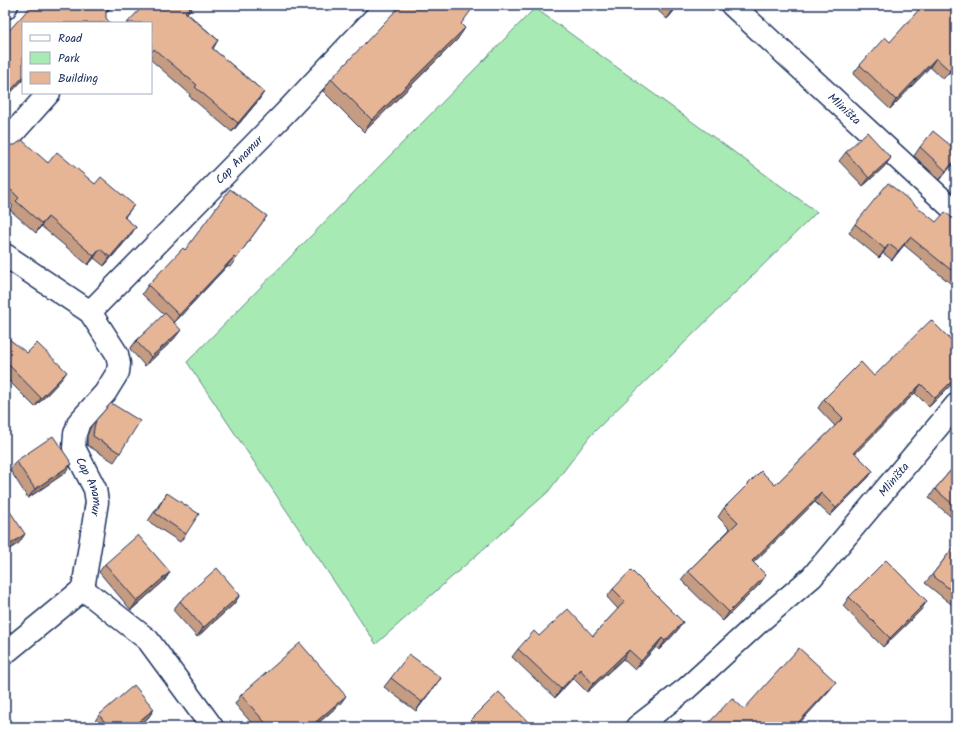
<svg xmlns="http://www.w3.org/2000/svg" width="961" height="732" viewBox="0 0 961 732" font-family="Kalam,sans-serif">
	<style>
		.green { fill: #a8eab3; stroke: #628c88 }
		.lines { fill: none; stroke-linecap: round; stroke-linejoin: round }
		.minor-casing { stroke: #1b2f5e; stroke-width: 25 }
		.minor { stroke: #fff; stroke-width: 22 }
		.wall { fill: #c59c81; stroke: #1b2f5e }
		.shaded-wall { fill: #a07f69; stroke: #1b2f5e }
		.building { fill: #e5b596; stroke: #1b2f5e }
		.labels { text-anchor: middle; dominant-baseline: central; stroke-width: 4; stroke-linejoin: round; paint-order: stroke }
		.street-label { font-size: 12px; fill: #1b2f5e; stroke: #fff }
	</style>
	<rect width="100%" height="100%" fill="#fff"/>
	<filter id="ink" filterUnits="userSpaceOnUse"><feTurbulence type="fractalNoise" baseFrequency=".025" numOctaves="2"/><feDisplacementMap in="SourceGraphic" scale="8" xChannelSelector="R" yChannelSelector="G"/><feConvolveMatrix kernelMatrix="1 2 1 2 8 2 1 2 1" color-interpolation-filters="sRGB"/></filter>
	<g filter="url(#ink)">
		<polygon class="green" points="535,8 817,212 590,436 548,492 376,644 187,362"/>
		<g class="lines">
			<g class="minor-casing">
				<g id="minor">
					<path id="s1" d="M732 5 956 212"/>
					<polyline points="5,8 7,5"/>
					<polyline points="112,23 129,5"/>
					<polyline points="5,142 49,93"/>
					<path id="s2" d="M5 255 90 312 117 354 119 364 118 372 105 393 79 422 75 434 74 448 95 489 97 502 83 589 5 653"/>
					<path id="s3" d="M90 312 285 113 387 5"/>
					<polyline points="83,589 148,640 212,727"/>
					<path id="s4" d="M637 727 686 689 758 623 812 577 956 405"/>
				</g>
			</g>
			<use href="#minor" class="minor"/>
		</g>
		<g class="wall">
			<polygon points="141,5 195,5 187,13 218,40 213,49 264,92 258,101 232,132 189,96 190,94 151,60 151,23 141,8"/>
			<polygon points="652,5 679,5 667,19"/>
			<polygon points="756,5 761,5 759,8"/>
			<polygon points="956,5 956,65 943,79 930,67 890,109 853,74 860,65 890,42"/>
			<polygon points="461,24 457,40 364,132 323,91 331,79"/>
			<polygon points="5,143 95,184 134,205 125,217 130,236 104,266 94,258 88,265 41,226 36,233 10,210 13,206 5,199"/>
			<polygon points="920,147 954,162 940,180 914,156"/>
			<polygon points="846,152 884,167 863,186 839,161"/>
			<polygon points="267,216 230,267 227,266 174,323 174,339 145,366 130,349 136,341 164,315 142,294 148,285 185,250"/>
			<polygon points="956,221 956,288 904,245 892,260 883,253 879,258 849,233 855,224 936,222"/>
			<polygon points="5,336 60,381 35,407 5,377"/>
			<polygon points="874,376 956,380 929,407 915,393 855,453 873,471 867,479 830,516 815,502 753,563 760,584 723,621 681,580 688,571 730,529 718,517 724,508 775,485 835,426 818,408 824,399"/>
			<polygon points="96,420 120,453 114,462 87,445 87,436 90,428"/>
			<polygon points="16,461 65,473 28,498 10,470"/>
			<polygon points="956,464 956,521 929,498 935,489"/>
			<polygon points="167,493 186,534 180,542 148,521"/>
			<polygon points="956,544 956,608 925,583 932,575"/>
			<polygon points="105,564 170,572 164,581 131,610 99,572"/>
			<polygon points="613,589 677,631 659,650 656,647 635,670 623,659 587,692 573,678 555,698 512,657 518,649 539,636 593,636 618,609 607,597"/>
			<polygon points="849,597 921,610 883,647 843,606"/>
			<polygon points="180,601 234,604 197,637 173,610"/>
			<polygon points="391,678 434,687 416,711 384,687"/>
			<polygon points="241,695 340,704 314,727 255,727 235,704"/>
			<polygon points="154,709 148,718 137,727 96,727 93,724 99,715"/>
		</g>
		<g class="shaded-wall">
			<polygon points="110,5 112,5 103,14"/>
			<polygon points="192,5 195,5 179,21 185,12"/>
			<polygon points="677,5 679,5 667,19 673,10"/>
			<polygon points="465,28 457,40 364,132 372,120"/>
			<polygon points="936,58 930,67 890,109 896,100"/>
			<polygon points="956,63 956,65 943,79 950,71"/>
			<polygon points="23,77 23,80 5,99 5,98 13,88"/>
			<polygon points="264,92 258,101 232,132 238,123"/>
			<polygon points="891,158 884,167 863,186 869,178"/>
			<polygon points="956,159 954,162 940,180 946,171"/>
			<polygon points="48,217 41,226 36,233 42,224"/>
			<polygon points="136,227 130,236 104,266 110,257"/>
			<polygon points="910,237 904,245 892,260 898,251"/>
			<polygon points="889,244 883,253 879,258 885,249"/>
			<polygon points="100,249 94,258 88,265 94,256"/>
			<polygon points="234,257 227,266 173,324 179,315"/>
			<polygon points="181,330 174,339 145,366 151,357"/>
			<polygon points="67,372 60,381 35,407 41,398"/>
			<polygon points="956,377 956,380 929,407 935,398"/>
			<polygon points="921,384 915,393 848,461 854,452"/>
			<polygon points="72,464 65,473 28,498 35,489"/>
			<polygon points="873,471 867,479 830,516 836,508"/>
			<polygon points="821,493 815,502 746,570 752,561"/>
			<polygon points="25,534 19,543 5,552 5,548"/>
			<polygon points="170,572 164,581 131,610 137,601"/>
			<polygon points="766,575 760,584 723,621 729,612"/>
			<polygon points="240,595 234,604 197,637 203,628"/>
			<polygon points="927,601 921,610 883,647 890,638"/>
			<polygon points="683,622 677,631 659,650 665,641"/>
			<polygon points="662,638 656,647 635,670 641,661"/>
			<polygon points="629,650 623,659 587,692 593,684"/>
			<polygon points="580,669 573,678 555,698 561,689"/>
			<polygon points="441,678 434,687 416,711 422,702"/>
			<polygon points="836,682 829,691 796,727 794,727"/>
			<polygon points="346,696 340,704 314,727 310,727"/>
			<polygon points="154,709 148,718 137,727 132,727"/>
		</g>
		<g class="building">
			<polygon points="32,5 110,5 106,11 106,18 110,23 23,23 23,77 13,88 5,98 5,35"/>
			<polygon points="144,5 192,5 185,12 218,40 212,48 264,92 238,123 195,87 197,85 154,49 151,53 151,23 127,23"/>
			<polygon points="401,5 475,5 461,24 465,28 372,120 331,79"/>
			<polygon points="668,5 677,5 673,10"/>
			<polygon points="923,5 956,5 956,63 950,71 936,58 896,100 860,65 885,37 890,42"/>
			<polygon points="933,131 956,150 956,159 946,171 920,147"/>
			<polygon points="867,132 891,158 869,178 846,152"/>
			<polygon points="22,140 48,163 57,152 95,184 101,177 134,205 124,217 136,227 110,257 100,249 94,256 48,217 42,224 16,201 19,198 5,184 5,143 9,145 15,145"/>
			<polygon points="888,183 936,222 945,212 956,221 956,274 910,237 898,251 889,244 885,249 855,224"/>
			<polygon points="230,189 267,216 236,259 234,257 179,315 148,285 183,248 185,250"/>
			<polygon points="165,313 181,330 151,357 136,341"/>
			<polygon points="931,320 956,345 956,377 935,398 921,384 854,452 873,471 836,508 821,493 752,561 766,575 729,612 688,571 738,522 724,508 761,471 775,485 843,418 824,399 861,362 874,376"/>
			<polygon points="5,336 27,353 37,343 67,372 41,398 9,365 5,370"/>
			<polygon points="111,403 140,421 120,453 93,436 94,428 96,420"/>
			<polygon points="53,436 72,464 35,489 16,461"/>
			<polygon points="956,464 956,507 935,489"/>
			<polygon points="167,493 199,514 186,534 155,513"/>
			<polygon points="5,504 25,534 5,548"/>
			<polygon points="138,535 170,572 137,601 105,564"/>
			<polygon points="956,544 956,594 932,575"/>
			<polygon points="886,560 927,601 890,638 849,597"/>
			<polygon points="217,568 240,595 203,628 180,601"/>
			<polygon points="631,570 683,622 665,641 662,638 641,661 629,650 593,684 580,669 561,689 518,649 534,631 539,636 568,609 593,636 625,601 613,589"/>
			<polygon points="300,643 346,696 310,727 269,727 241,695"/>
			<polygon points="799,648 836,682 794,727 705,727 732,698 744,709"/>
			<polygon points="409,654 441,678 422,702 391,678"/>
			<polygon points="134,685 154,709 132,727 109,727 99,715"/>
			<polygon points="499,692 533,727 464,727"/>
			<polygon points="681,719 688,727 672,727"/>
		</g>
	</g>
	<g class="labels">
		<g class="street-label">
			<text stroke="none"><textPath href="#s1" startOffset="153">Mliništa</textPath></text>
			<text stroke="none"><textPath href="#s3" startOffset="213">Cap Anamur</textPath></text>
			<text stroke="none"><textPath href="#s4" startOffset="358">Mliništa</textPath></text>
			<text stroke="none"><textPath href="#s2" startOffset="303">Cap Anamur</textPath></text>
		</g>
	</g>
	<rect width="961" height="732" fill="none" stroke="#fff" stroke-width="20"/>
	<rect x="10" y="10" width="941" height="712" fill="none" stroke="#1b2f5e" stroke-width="1.5" filter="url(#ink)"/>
	<rect x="22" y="22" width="130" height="72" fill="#ffffff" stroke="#a4acbf"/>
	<rect x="30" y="35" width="20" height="6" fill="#ffffff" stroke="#a4acbf"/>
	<text x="58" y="42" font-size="12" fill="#1b2f5e">Road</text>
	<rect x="30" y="52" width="20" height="12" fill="#a8eab3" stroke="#a4acbf"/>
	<text x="58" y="62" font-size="12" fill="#1b2f5e">Park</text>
	<rect x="30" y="72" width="20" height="12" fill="#e5b596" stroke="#a4acbf"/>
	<text x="58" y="82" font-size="12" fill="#1b2f5e">Building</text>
</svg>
